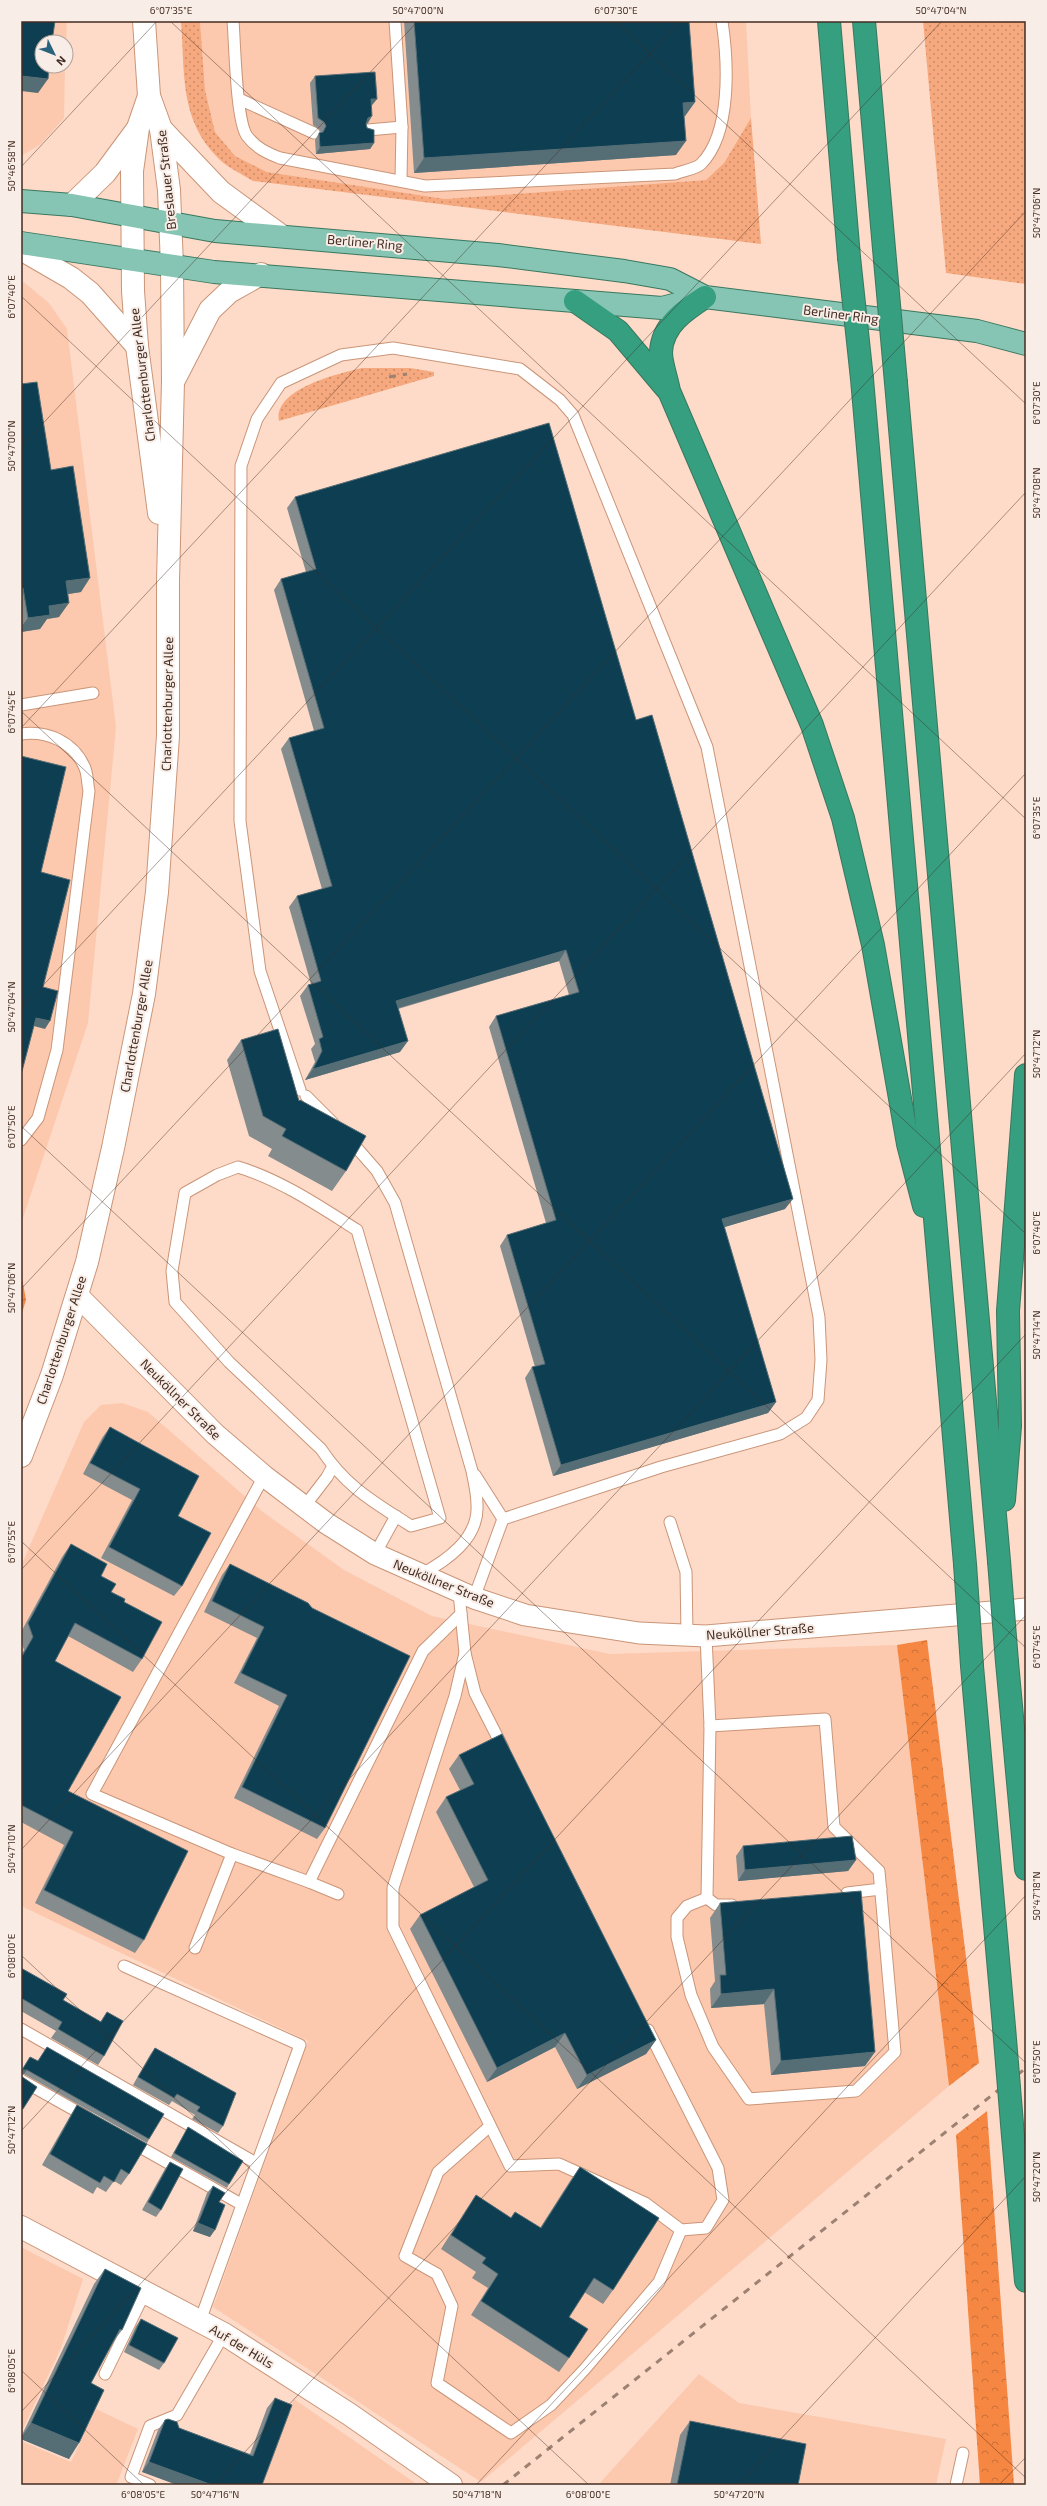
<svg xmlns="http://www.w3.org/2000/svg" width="1047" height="2506" viewBox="0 0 1047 2506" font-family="'Exo 2',sans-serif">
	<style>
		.built { fill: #fcc9ae }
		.grass { fill: url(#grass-dots) }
		.forest { fill: url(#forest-crowns) }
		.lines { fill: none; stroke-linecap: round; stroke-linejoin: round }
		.lane-casing { stroke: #ca9578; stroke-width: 13 }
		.street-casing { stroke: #ca9578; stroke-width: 23 }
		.secondary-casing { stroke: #ca9578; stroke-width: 24 }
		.primary-casing { stroke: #3a775f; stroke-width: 24 }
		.highway-casing { stroke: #3a775f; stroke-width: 24 }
		.lane { stroke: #fff; stroke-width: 11 }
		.street { stroke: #fff; stroke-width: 21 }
		.secondary { stroke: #fff; stroke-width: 22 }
		.primary { stroke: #86c5b3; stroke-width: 22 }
		.highway { stroke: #359f80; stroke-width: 22 }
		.rail { stroke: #9d8172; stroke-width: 3; stroke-dasharray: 7 7; stroke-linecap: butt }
		.highway-bridge-casing { stroke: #3a775f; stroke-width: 24; stroke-linecap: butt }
		.highway-bridge { stroke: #359f80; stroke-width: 22 }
		.wall { fill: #858c8d }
		.shaded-wall { fill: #556d75 }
		.building { fill: #0d3e52; stroke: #556d75 }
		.ticks { fill: none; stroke: #432d22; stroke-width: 1; stroke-opacity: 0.45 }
		.labels { text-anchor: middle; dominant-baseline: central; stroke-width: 4; stroke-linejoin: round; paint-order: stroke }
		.street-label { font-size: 13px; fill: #432d22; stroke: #f9ede7 }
		.neatline { fill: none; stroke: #432d22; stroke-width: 1.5 }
		.ticks-label { font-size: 10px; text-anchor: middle; fill: #432d22 }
	</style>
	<defs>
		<pattern id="grass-dots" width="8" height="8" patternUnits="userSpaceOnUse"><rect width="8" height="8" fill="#f6a97e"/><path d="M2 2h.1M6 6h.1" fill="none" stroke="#c98a67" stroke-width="1.8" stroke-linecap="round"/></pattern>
		<pattern id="forest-crowns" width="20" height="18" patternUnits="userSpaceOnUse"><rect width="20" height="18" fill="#f68743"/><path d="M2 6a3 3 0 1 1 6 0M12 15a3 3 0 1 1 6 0" fill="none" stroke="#c96f38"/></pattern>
	</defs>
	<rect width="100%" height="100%" fill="#fddbc8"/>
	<g class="built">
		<polygon points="21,21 67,21 66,48 66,42 42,42 42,66 65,66 64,118 41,144 21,156"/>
		<polygon points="200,21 746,21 751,118 724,163 706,180 445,199 267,172 235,156 215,132 205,90"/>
		<polygon points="21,280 49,303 67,329 116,727 88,1023 21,1224"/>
		<polygon points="122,1403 148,1412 263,1512 344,1570 432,1616 610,1654 897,1645 949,2086 481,2482 213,2307 308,2041 21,1906 21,1566 84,1422 101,1405"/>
		<polygon points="21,2247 83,2279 61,2348 21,2433"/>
		<polygon points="699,2374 739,2403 946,2439 936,2485 598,2485"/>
		<polygon points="294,2399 418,2485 262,2485"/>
		<polygon points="96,2409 138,2429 117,2483 121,2485 21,2485 21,2441 71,2462"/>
	</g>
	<g class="grass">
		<path d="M181 21H200L205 90 215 132 235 156 267 172 445 199 706 180 724 163 751 118 761 244 253 181C242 174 228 168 219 159 179 120 185 73 181 21Z"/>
		<polygon points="923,21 1026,21 1026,284 946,273"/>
		<path d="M362 368H410L434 372V376L279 421C272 389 340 373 362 368Z"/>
	</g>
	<g class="forest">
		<polygon points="21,1272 26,1300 21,1316"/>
		<polygon points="927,1640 979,2063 949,2086 897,1645"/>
		<polygon points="987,2111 1014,2485 980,2485 956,2135"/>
	</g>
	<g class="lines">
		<g class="lane-casing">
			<g id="lane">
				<path d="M233 21C235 44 236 121 247 136 256 148 267 153 280 158L425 186 675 174C682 171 696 169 701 164 732 133 728 61 722 21"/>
				<polyline points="395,21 402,127 401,180"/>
				<polyline points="239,99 314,133"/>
				<polyline points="368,130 402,127"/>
				<polyline points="21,705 93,693"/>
				<path d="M21 734C47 730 73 742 84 766 88 773 87 783 89 791L57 1050 38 1118 21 1140"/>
				<polyline points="300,1090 260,971 240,821 241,466 257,419 281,383 341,355 393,348 520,369 560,400 573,415 707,747 819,1317 821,1360 818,1400 806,1418 780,1434 661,1467 503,1519 474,1598"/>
				<polyline points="306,1096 333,1123"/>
				<path d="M349 1139 377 1171 395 1203 472 1471C474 1482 477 1493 477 1505 479 1539 446 1561 420 1575"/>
				<path d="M238 1167C281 1180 319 1206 357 1230L440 1518 411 1526C374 1502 346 1487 321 1449L229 1362 175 1302 172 1271 185 1193 217 1175Z"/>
				<polyline points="475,1475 503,1519"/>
				<polyline points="264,1476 92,1794 232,1854 309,1882 423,1651 461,1614"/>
				<polyline points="304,1507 327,1477 333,1466"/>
				<polyline points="670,1522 686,1572 687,1635"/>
				<polyline points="375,1554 396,1516"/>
				<polyline points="459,1593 465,1653 455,1696 393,1888 393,1927 510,2166 559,2164 645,2203 681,2230 706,2228 723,2200 718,2168 648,2030"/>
				<polyline points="706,1636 710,1726 825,1719 834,1827 879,1871 895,2052 856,2091 749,2099 713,2047 691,1995 677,1937 677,1918 687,1906 707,1898"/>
				<polyline points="465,1653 475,1693 503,1748"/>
				<polyline points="710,1726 707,1898 716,1905 732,1905"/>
				<polyline points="309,1882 338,1894"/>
				<polyline points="847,1893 881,1889"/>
				<polyline points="195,1948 232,1854"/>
				<polyline points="124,1966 300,2045 200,2321"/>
				<polyline points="21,2029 256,2163"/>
				<polyline points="21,2080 87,2117"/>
				<polyline points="490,2126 438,2172 405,2256 437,2274 452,2306 437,2383 511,2433 551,2405 584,2370 659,2282 681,2230"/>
				<polyline points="131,2142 241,2204"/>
				<polyline points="105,2374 145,2292"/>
				<polyline points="150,2485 131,2477 150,2426 177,2415 224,2334"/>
				<polyline points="956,2485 963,2453"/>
			</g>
		</g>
		<g class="street-casing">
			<polyline id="street" points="77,1295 215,1434 264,1476 326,1523 375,1554 474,1598 525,1615 639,1633 706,1636 1026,1609"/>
		</g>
		<g class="secondary-casing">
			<g id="secondary">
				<polyline points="149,96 138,128 132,171 133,291 137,346 159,513"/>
				<polyline points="161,129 221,192 280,235"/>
				<polyline points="72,205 105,173 136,131"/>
				<polyline points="21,249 71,278 90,293 137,346"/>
				<polyline points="175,378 210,310 229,292 261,274"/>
				<polyline points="21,1456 52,1375 87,1262 113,1148 144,994 157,892 168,736 168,581 173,381 172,266 169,190 161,129 149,96 144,21"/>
				<polyline points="21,2227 224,2334 349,2414 451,2485"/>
			</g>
		</g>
		<g class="primary-casing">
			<g id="primary">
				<polyline points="21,201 72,205 215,231 498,255 624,271 670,279 705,297 977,331 1026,344"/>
				<polyline points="21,243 214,272 637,306 662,308 704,297"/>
			</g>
		</g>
		<g class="highway-casing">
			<g id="highway">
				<polyline points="829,21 849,257"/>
				<polyline points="864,21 885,260"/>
				<path d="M705 297C685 310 662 325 661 352 661 364 667 379 669 391L812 725 843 818 873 945 908 1144 924 1206"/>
				<polyline points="575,301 618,331 666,388"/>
				<polyline points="862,379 965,1564"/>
				<polyline points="896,383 999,1561"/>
				<polyline points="1004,1500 1010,1426 1008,1311 1026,1075"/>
				<polyline points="1007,1662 1026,1869"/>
				<polyline points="972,1666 1004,2027"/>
				<polyline points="1013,2136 1026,2281"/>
			</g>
		</g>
		<use href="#lane" class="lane"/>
		<use href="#street" class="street"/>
		<use href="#secondary" class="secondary"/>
		<use href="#primary" class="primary"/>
		<use href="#highway" class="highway"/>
		<g class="rail">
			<polyline points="389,377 407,374"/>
			<polyline points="503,2485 1026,2068"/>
		</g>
		<g class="highway-bridge-casing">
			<g id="highway-bridge">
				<polyline points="849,257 862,379"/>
				<polyline points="885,260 896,383"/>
				<polyline points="999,1561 1007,1662"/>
				<polyline points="965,1564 972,1666"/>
				<polyline points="1004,2027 1013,2136"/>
			</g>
		</g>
		<use href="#highway-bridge" class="highway-bridge"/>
	</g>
	<g class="wall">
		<polygon points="404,21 689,21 695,102 685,116 684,117 676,155 414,173"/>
		<polygon points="315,76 377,99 372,105 368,123 366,124 374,143 370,149 316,154 315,140 319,133 321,133 319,129 313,125 310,83"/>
		<polygon points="21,384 51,470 81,592 68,594 59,617 47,619 40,629 21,632"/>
		<polygon points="295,497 636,720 785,1209 724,1227 776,1402 768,1413 553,1476 525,1378 532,1367 535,1367 500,1246 507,1235 546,1223 489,1027 496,1016 569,995 559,961 398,1009 400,1052 305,1080 315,1062 311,1049 315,1044 300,996 308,985 311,984 289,907 297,896 322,889 281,749 289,738 314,731 274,590 281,579 306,572 287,508"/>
		<polygon points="241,1040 299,1101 346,1171 332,1191 268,1156 272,1149 249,1136 227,1060"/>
		<polygon points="110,1427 178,1516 182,1586 174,1596 101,1558 132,1500 83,1474 102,1438"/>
		<polygon points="71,1544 101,1576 111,1592 124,1602 142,1659 133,1672 68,1636 55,1661 68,1791 144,1940 135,1953 35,1903 64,1845 21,1822 21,1655 24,1650 21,1641 21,1632 62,1557"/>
		<polygon points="230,1564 308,1603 325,1828 317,1839 234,1798 279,1706 234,1683 257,1638 204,1612 222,1575"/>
		<polygon points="459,1755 656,2040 646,2054 577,2089 555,2047 487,2082 410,1929 420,1915 474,1887 436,1812 446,1797 460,1790 449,1769"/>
		<polygon points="743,1846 856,1860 848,1871 738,1881 736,1856"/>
		<polygon points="720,1903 865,2066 771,2075 764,2004 711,2008 710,1989 715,1981 710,1918"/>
		<polygon points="21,1968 63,2000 100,2022 107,2012 104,2056 98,2065 51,2038 56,2031 21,2011"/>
		<polygon points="47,2047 149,2139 147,2143 24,2074 21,2073 21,2071 30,2057 38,2061"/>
		<polygon points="155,2048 223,2126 218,2133 192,2119 195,2115 172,2101 169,2105 133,2085 150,2055"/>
		<polygon points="77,2105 129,2174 121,2185 114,2181 106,2192 97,2187 93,2194 42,2165 70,2116"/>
		<polygon points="188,2127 229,2184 227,2188 171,2157"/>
		<polygon points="170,2162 161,2210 156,2217 142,2210 165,2169"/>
		<polygon points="580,2167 613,2290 603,2304 584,2292 569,2317 569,2358 559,2372 471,2315 488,2288 472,2278 476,2272 441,2249 466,2210 476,2195 511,2218 540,2228 570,2181"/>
		<polygon points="213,2186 219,2202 210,2237 193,2231 207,2193"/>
		<polygon points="105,2269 122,2330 111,2345 91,2383 69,2459 21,2439 21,2437 94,2284"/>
		<polygon points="141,2319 164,2363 159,2370 124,2352 136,2326"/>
		<polygon points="275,2398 262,2485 142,2472 158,2430 165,2420 179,2428 250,2454 267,2408"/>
		<polygon points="690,2421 798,2485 670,2485 680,2435"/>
	</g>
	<g class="shaded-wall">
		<polygon points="21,76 48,79 38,93 21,91"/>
		<polygon points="371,99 377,99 372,105 366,106"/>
		<polygon points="695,102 685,116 673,117 683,103"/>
		<polygon points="372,116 368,123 364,125 368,118"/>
		<polygon points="686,141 676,155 414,173 424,158"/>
		<polygon points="374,143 370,149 316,154 320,147"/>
		<polygon points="90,578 81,592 56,596 66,581"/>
		<polygon points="69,603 59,617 47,619 40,629 21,632 21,627 28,618 49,606"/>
		<polygon points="566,950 559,961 388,1011 396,1001"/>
		<polygon points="36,1018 50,1021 45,1029 30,1025"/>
		<polygon points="408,1041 400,1052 305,1080 313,1069"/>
		<polygon points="793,1199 785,1209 715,1230 722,1219"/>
		<polygon points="776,1402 768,1413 553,1476 561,1465"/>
		<polygon points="856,1860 848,1871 738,1881 745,1870"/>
		<polygon points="774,1989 764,2004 711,2008 721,1994"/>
		<polygon points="565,2033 555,2047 487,2082 497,2068"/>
		<polygon points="656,2040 646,2054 577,2089 587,2075"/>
		<polygon points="875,2052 865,2066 771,2075 781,2061"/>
		<polygon points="22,2070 27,2070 24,2074 21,2073 21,2071"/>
		<polygon points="198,2223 215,2230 210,2237 193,2231"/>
		<polygon points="31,2423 79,2443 69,2459 21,2439 21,2438"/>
		<polygon points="149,2462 212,2485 177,2485 142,2472"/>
	</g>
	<g class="building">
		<polygon points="21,21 55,21 52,42 42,42 42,66 49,66 48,79 21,76"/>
		<polygon points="414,21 689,21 695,102 683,103 686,141 424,158"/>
		<polygon points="375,72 377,99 371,99 372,116 368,118 366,124 367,128 374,130 374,143 320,147 319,133 323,132 326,126 324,122 318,118 315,76"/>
		<polygon points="37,382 51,470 73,466 90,578 66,581 69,603 49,606 50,615 28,618 23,588 21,588 21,384"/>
		<polygon points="549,423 636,720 652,715 793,1199 722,1219 776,1402 561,1465 532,1367 545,1364 507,1235 556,1220 496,1016 579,992 566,950 396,1001 408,1041 313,1069 322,1051 319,1039 323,1037 308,985 321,981 297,896 332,886 289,738 324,728 281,579 316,569 295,497"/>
		<polygon points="21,756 66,767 41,872 70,880 43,987 58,991 50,1021 36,1018 21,1075"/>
		<polygon points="278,1029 299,1101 300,1100 366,1136 346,1171 282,1136 286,1129 263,1116 241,1040"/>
		<polygon points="110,1427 199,1476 178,1516 211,1533 182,1586 109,1547 140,1489 90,1463"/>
		<polygon points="71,1544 107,1564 101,1576 116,1584 111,1592 125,1599 124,1602 162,1622 142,1659 75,1623 55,1661 121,1697 68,1791 188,1851 144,1940 44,1890 73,1832 21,1805 21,1658 33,1637 28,1623"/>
		<polygon points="230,1564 308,1603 312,1608 410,1656 325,1828 242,1787 287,1695 241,1673 264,1627 212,1601"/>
		<polygon points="502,1734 656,2040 587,2075 565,2033 497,2068 420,1915 488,1880 446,1797 474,1784 459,1755"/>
		<polygon points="852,1836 856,1860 745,1870 743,1846"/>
		<polygon points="861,1891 875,2052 781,2061 774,1989 721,1994 720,1975 726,1975 720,1903"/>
		<polygon points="21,1968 67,1994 63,2000 101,2022 107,2012 123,2021 104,2056 58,2029 62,2022 21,1998"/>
		<polygon points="47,2047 164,2114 149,2139 27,2070 22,2070 30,2057 38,2061"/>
		<polygon points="155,2048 236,2093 223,2126 197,2111 200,2107 177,2094 174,2098 138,2077"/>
		<polygon points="21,2076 37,2087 23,2109 21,2108"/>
		<polygon points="77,2105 147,2144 129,2174 121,2169 114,2182 104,2176 100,2183 50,2154"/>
		<polygon points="188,2127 243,2161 229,2184 174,2153"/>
		<polygon points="170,2162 183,2169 161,2210 148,2202"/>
		<polygon points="580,2167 659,2218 613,2290 594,2278 569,2317 588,2329 569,2358 481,2301 498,2274 482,2263 486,2258 451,2235 476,2195 511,2218 515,2212 541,2228"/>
		<polygon points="213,2186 225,2193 219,2202 225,2205 215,2230 198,2223"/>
		<polygon points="105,2269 141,2288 122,2330 120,2329 91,2383 104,2390 79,2443 31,2423"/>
		<polygon points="141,2319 178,2338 164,2363 129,2345"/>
		<polygon points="275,2398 292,2405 262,2485 212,2485 149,2462 165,2420 168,2419 177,2422 179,2428 253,2456"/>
		<polygon points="690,2421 806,2444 798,2485 677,2485"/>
	</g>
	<path class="ticks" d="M170 21 1026 819M615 21 1026 404M21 167 157 21M21 296 1026 1234M21 447 418 21M21 711 1026 1648M21 728 680 21M21 1009 942 21M21 1126 1026 2063M21 1289 1026 211M21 1541 1026 2478M21 1570 1026 492M21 1850 1026 773M21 1955 589 2485M21 2131 1026 1053M21 2370 144 2485M21 2412 1026 1334M214 2485 1026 1615M476 2485 1026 1895M738 2485 1026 2176M999 2485 1026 2457"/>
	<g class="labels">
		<g class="street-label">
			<text transform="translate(166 180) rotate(-96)">Breslauer Straße</text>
			<text transform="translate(365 242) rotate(5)">Berliner Ring</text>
			<text transform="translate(841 314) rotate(7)">Berliner Ring</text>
			<text transform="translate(142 375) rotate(-97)">Charlottenburger Allee</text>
			<text transform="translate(167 704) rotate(-89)">Charlottenburger Allee</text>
			<text transform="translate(136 1026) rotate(-80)">Charlottenburger Allee</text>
			<text transform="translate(61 1340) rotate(-72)">Charlottenburger Allee</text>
			<text transform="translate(181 1399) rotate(45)">Neuköllner Straße</text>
			<text transform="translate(444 1583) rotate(22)">Neuköllner Straße</text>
			<text transform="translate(760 1631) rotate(-4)">Neuköllner Straße</text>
			<text transform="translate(242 2346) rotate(31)">Auf der Hüls</text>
		</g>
	</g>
	<rect width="1047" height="2506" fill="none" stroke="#f9ede7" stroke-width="44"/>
	<g transform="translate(54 54) rotate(133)"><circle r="19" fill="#f9ede7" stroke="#b0a098"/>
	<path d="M0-3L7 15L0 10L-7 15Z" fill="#29637c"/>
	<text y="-6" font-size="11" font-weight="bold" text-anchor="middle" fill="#432d22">N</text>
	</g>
	<rect x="22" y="22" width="1003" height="2462" class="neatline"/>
	<g class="ticks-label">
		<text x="171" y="14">6°07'35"E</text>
		<text x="418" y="14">50°47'00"N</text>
		<text x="616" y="14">6°07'30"E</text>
		<text x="941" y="14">50°47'04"N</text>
		<text transform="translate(11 166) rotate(-90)" y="4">50°46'58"N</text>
		<text transform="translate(1036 213) rotate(-90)" y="4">50°47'06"N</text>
		<text transform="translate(11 297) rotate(-90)" y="4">6°07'40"E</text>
		<text transform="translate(1036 403) rotate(-90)" y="4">6°07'30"E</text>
		<text transform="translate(11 446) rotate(-90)" y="4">50°47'00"N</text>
		<text transform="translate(1036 493) rotate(-90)" y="4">50°47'08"N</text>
		<text transform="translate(11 712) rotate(-90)" y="4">6°07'45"E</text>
		<text transform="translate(1036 818) rotate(-90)" y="4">6°07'35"E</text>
		<text transform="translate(11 1007) rotate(-90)" y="4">50°47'04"N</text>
		<text transform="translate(1036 1054) rotate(-90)" y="4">50°47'12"N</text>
		<text transform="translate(11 1127) rotate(-90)" y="4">6°07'50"E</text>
		<text transform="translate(1036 1233) rotate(-90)" y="4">6°07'40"E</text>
		<text transform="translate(11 1288) rotate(-90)" y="4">50°47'06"N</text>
		<text transform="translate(1036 1335) rotate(-90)" y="4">50°47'14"N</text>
		<text transform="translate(11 1542) rotate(-90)" y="4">6°07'55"E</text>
		<text transform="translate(1036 1647) rotate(-90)" y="4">6°07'45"E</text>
		<text transform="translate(11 1849) rotate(-90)" y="4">50°47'10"N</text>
		<text transform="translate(1036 1896) rotate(-90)" y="4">50°47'18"N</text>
		<text transform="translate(11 1956) rotate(-90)" y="4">6°08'00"E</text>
		<text transform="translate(1036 2062) rotate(-90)" y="4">6°07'50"E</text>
		<text transform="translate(11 2130) rotate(-90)" y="4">50°47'12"N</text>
		<text transform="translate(1036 2177) rotate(-90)" y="4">50°47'20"N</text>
		<text transform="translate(11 2371) rotate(-90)" y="4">6°08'05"E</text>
		<text x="143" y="2498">6°08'05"E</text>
		<text x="215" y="2498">50°47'16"N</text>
		<text x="477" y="2498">50°47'18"N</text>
		<text x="588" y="2498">6°08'00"E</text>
		<text x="739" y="2498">50°47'20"N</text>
	</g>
</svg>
